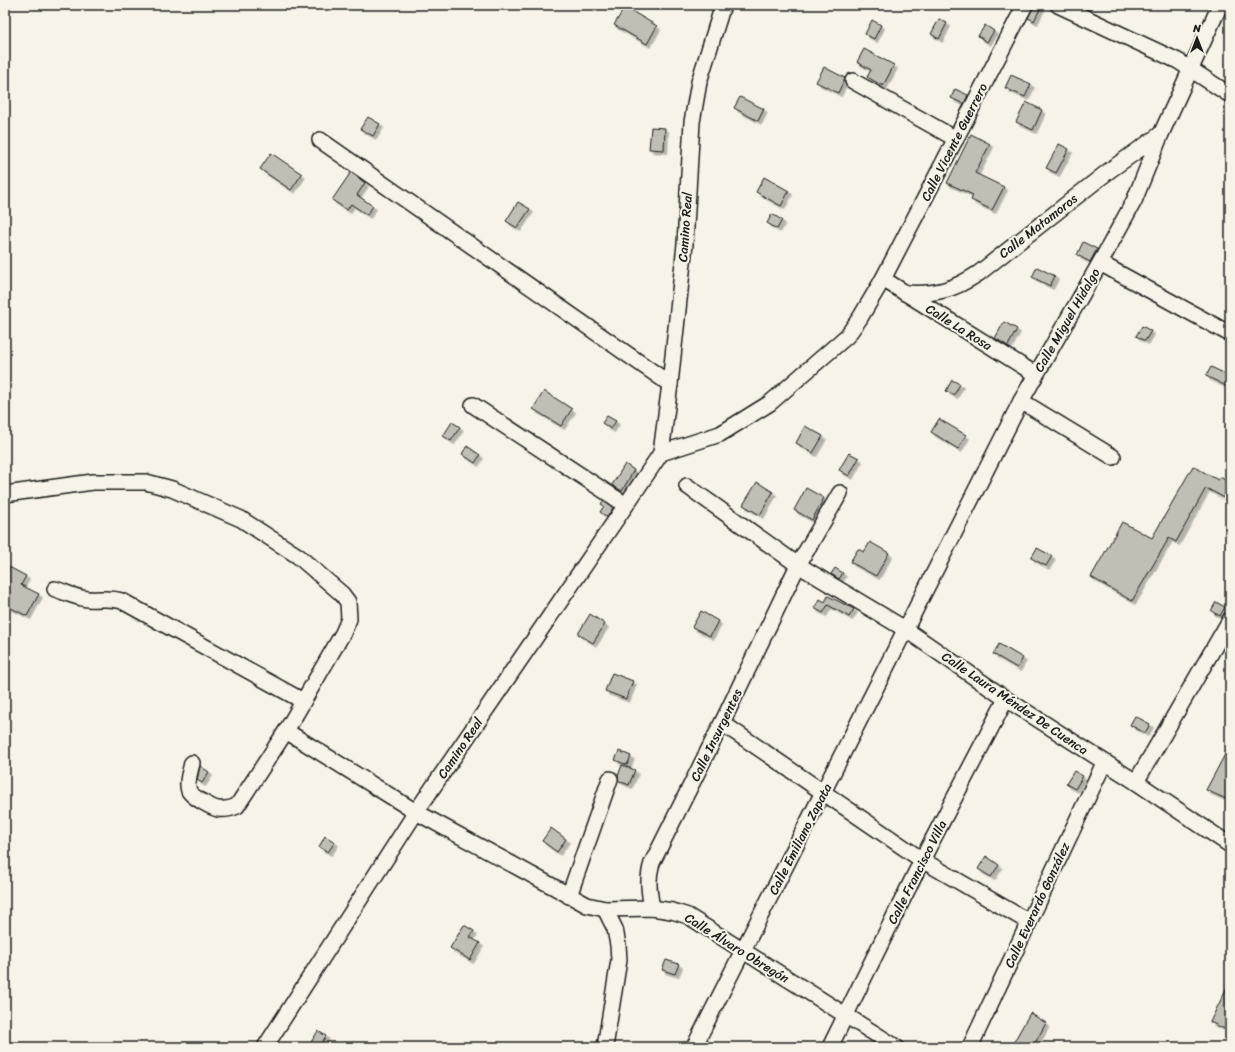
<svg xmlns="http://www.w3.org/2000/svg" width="1235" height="1052" viewBox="0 0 1235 1052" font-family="Sriracha,sans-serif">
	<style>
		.building { fill: #c0beb5; stroke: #1c1c1c; filter: url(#shadow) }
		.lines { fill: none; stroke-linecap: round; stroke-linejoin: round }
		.minor-casing { stroke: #1c1c1c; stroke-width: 18 }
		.minor { stroke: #f7f3e8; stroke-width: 15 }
		.labels { text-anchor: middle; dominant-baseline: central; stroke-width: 4; stroke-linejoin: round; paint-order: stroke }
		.street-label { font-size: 13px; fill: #1c1c1c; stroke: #f7f3e8 }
	</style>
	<defs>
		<filter id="shadow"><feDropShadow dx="3.5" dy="3.5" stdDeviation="0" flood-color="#0004"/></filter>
	</defs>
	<rect width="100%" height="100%" fill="#f7f3e8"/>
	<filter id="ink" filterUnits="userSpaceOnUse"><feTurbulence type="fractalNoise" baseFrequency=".025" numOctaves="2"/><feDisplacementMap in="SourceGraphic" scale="8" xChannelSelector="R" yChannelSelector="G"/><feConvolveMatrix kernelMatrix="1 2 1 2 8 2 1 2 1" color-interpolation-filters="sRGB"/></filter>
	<g filter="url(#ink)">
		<g class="building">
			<polygon points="1034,5 1042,5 1034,21 1028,18"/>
			<polygon points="625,7 657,26 647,44 614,25"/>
			<polygon points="939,19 947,23 939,39 931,34"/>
			<polygon points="872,20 881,25 874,39 865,34"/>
			<polygon points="985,25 994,31 987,42 978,36"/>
			<polygon points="864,49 894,65 883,86 867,77 871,70 857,62"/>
			<polygon points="824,67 845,78 838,93 816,82"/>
			<polygon points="1011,75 1031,84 1025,97 1005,88"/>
			<polygon points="955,89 968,95 964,104 951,98"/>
			<polygon points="740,97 764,109 758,121 734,108"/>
			<polygon points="1026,102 1042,110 1033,130 1016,122"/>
			<polygon points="368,117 380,124 373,136 360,129"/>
			<polygon points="651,127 665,128 664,150 649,149"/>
			<polygon points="971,134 990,144 975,173 1004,187 992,210 971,200 973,195 947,183"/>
			<polygon points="1059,144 1069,149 1056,173 1046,168"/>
			<polygon points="271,153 302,174 291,190 260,169"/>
			<polygon points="351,172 365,183 357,195 373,206 367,215 351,204 347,210 332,200"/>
			<polygon points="764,177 789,191 781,206 756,192"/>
			<polygon points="518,202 530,209 517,228 506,221"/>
			<polygon points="772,214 782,220 777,229 767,223"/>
			<polygon points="1083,242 1097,249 1090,262 1077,255"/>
			<polygon points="1037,267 1055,276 1050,286 1032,277"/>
			<polygon points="1004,322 1017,329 1008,346 995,338"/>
			<polygon points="1142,326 1151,331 1145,341 1136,336"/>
			<polygon points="1211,367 1230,376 1230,388 1206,376"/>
			<polygon points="952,380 960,384 954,395 946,391"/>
			<polygon points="544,391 572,409 561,426 533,409"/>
			<polygon points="607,416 616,421 611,429 602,423"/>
			<polygon points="939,419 966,435 958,449 931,432"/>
			<polygon points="452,422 460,427 451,441 443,436"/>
			<polygon points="805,426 823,436 813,453 796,443"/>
			<polygon points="467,446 480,455 475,463 462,454"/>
			<polygon points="849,453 859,458 849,476 839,470"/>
			<polygon points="625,464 634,470 622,491 612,485"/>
			<polygon points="1193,466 1218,480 1220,477 1230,483 1230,501 1206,488 1176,542 1169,538 1132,601 1091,577 1122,522 1152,538"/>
			<polygon points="757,482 773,492 760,515 743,505"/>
			<polygon points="806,488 824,498 812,520 794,510"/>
			<polygon points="603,501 613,508 607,517 600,512 604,506 601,504"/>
			<polygon points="870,542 889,553 876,576 850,562 858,549 864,552"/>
			<polygon points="1037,548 1052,556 1046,566 1031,558"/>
			<polygon points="9,567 26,576 21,585 39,594 27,616 5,605 5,575"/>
			<polygon points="835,568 843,573 839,579 831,574"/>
			<polygon points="828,596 854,609 849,617 828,605 823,613 814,608 820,599 825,602"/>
			<polygon points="1216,602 1225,607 1220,616 1211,611"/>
			<polygon points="701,611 718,621 710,636 692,627"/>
			<polygon points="590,614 605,624 593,643 578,634"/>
			<polygon points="999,644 1023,658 1017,668 993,654"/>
			<polygon points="612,673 633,681 626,699 605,691"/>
			<polygon points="1135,716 1150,724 1145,733 1130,725"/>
			<polygon points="1230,745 1230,791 1226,799 1206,790"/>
			<polygon points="619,751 631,756 627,765 615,760"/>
			<polygon points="622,765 635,770 629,785 619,781 618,776"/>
			<polygon points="200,766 209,772 202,783 197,780"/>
			<polygon points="1074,771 1083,776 1075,789 1066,784"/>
			<polygon points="551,828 566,839 557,852 542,841"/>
			<polygon points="325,836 335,842 328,852 319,847"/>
			<polygon points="986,856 999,865 991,877 978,869"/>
			<polygon points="464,925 474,931 470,937 480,943 470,960 450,948"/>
			<polygon points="666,960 679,964 675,974 662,970"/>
			<polygon points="1230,981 1230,1024 1227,1030 1210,1022"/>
			<polygon points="1030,1013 1046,1023 1033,1047 1011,1047"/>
			<polygon points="318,1031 326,1036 319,1047 308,1047"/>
		</g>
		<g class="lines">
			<g class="minor-casing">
				<g id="minor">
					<polyline points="1058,5 1178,61 1230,95"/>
					<polyline points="853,81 956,139"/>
					<polyline points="320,140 670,384"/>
					<polyline points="1100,263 1230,334"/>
					<polyline points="883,279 1035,374"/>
					<path d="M905 293C935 295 954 290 979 273L1110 170 1161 134"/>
					<polyline points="1021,401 1113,457"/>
					<polyline points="473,405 626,505"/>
					<polyline points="661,453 720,434 770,403 847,336 860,318 883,279 1025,5"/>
					<polyline points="687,486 798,565 905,629 1006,699 1136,782 1230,845"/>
					<path d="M5 494 93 482H146L172 489 241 519 298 556 342 594 348 602 349 619 343 633 286 731 237 806C230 809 225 810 218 809 212 808 192 797 189 791 186 783 190 772 192 763"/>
					<path d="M55 589C65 592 76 598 88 599 100 600 110 597 122 601L303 701"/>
					<polyline points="722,723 922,860 1029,922"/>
					<polyline points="286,731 416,812 587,905 605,909 652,908 672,911 688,916 896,1047"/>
					<polyline points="1136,782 1230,620"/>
					<polyline points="569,896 610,779"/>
					<path d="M652 908C649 892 647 878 652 863L722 723 798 565 840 493"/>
					<polyline points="265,1047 416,812 626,505 661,453 670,384 685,244 692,122 699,82 723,5"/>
					<polyline points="605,1047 619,960 618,945 615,929 605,909"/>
					<polyline points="694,1047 1021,401 1100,263 1134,201 1161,134 1220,5"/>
					<polyline points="830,1047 922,860 1006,699"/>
					<polyline points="970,1047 1104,763"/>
				</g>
			</g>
			<use href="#minor" class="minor"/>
		</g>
	</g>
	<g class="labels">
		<g class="street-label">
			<text transform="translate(954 142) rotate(-63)">Calle Vicente Guerrero</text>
			<text transform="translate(1038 226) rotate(-38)">Calle Matamoros</text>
			<text transform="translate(685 227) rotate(-86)">Camino Real</text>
			<text transform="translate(1067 320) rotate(-60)">Calle Miguel Hidalgo</text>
			<text transform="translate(959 327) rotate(32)">Calle La Rosa</text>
			<text transform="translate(1015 703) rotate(34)">Calle Laura Méndez De Cuenca</text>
			<text transform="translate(716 735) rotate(-64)">Calle Insurgentes</text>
			<text transform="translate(460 748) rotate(-56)">Camino Real</text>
			<text transform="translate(800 839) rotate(-63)">Calle Emiliano Zapata</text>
			<text transform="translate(917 872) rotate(-63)">Calle Francisco Villa</text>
			<text transform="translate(1037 905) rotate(-65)">Calle Everardo González</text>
			<text transform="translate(737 948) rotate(32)">Calle Álvaro Obregón</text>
		</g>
	</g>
	<rect width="1235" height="1052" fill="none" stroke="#f7f3e8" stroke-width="20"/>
	<rect x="10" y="10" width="1215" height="1032" fill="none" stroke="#1c1c1c" stroke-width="1.5" filter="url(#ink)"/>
	<g transform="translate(1197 38)" stroke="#f7f3e8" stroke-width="3" paint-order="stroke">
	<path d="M0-3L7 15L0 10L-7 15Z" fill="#1c1c1c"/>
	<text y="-6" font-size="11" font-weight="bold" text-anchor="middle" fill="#1c1c1c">N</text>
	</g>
</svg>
